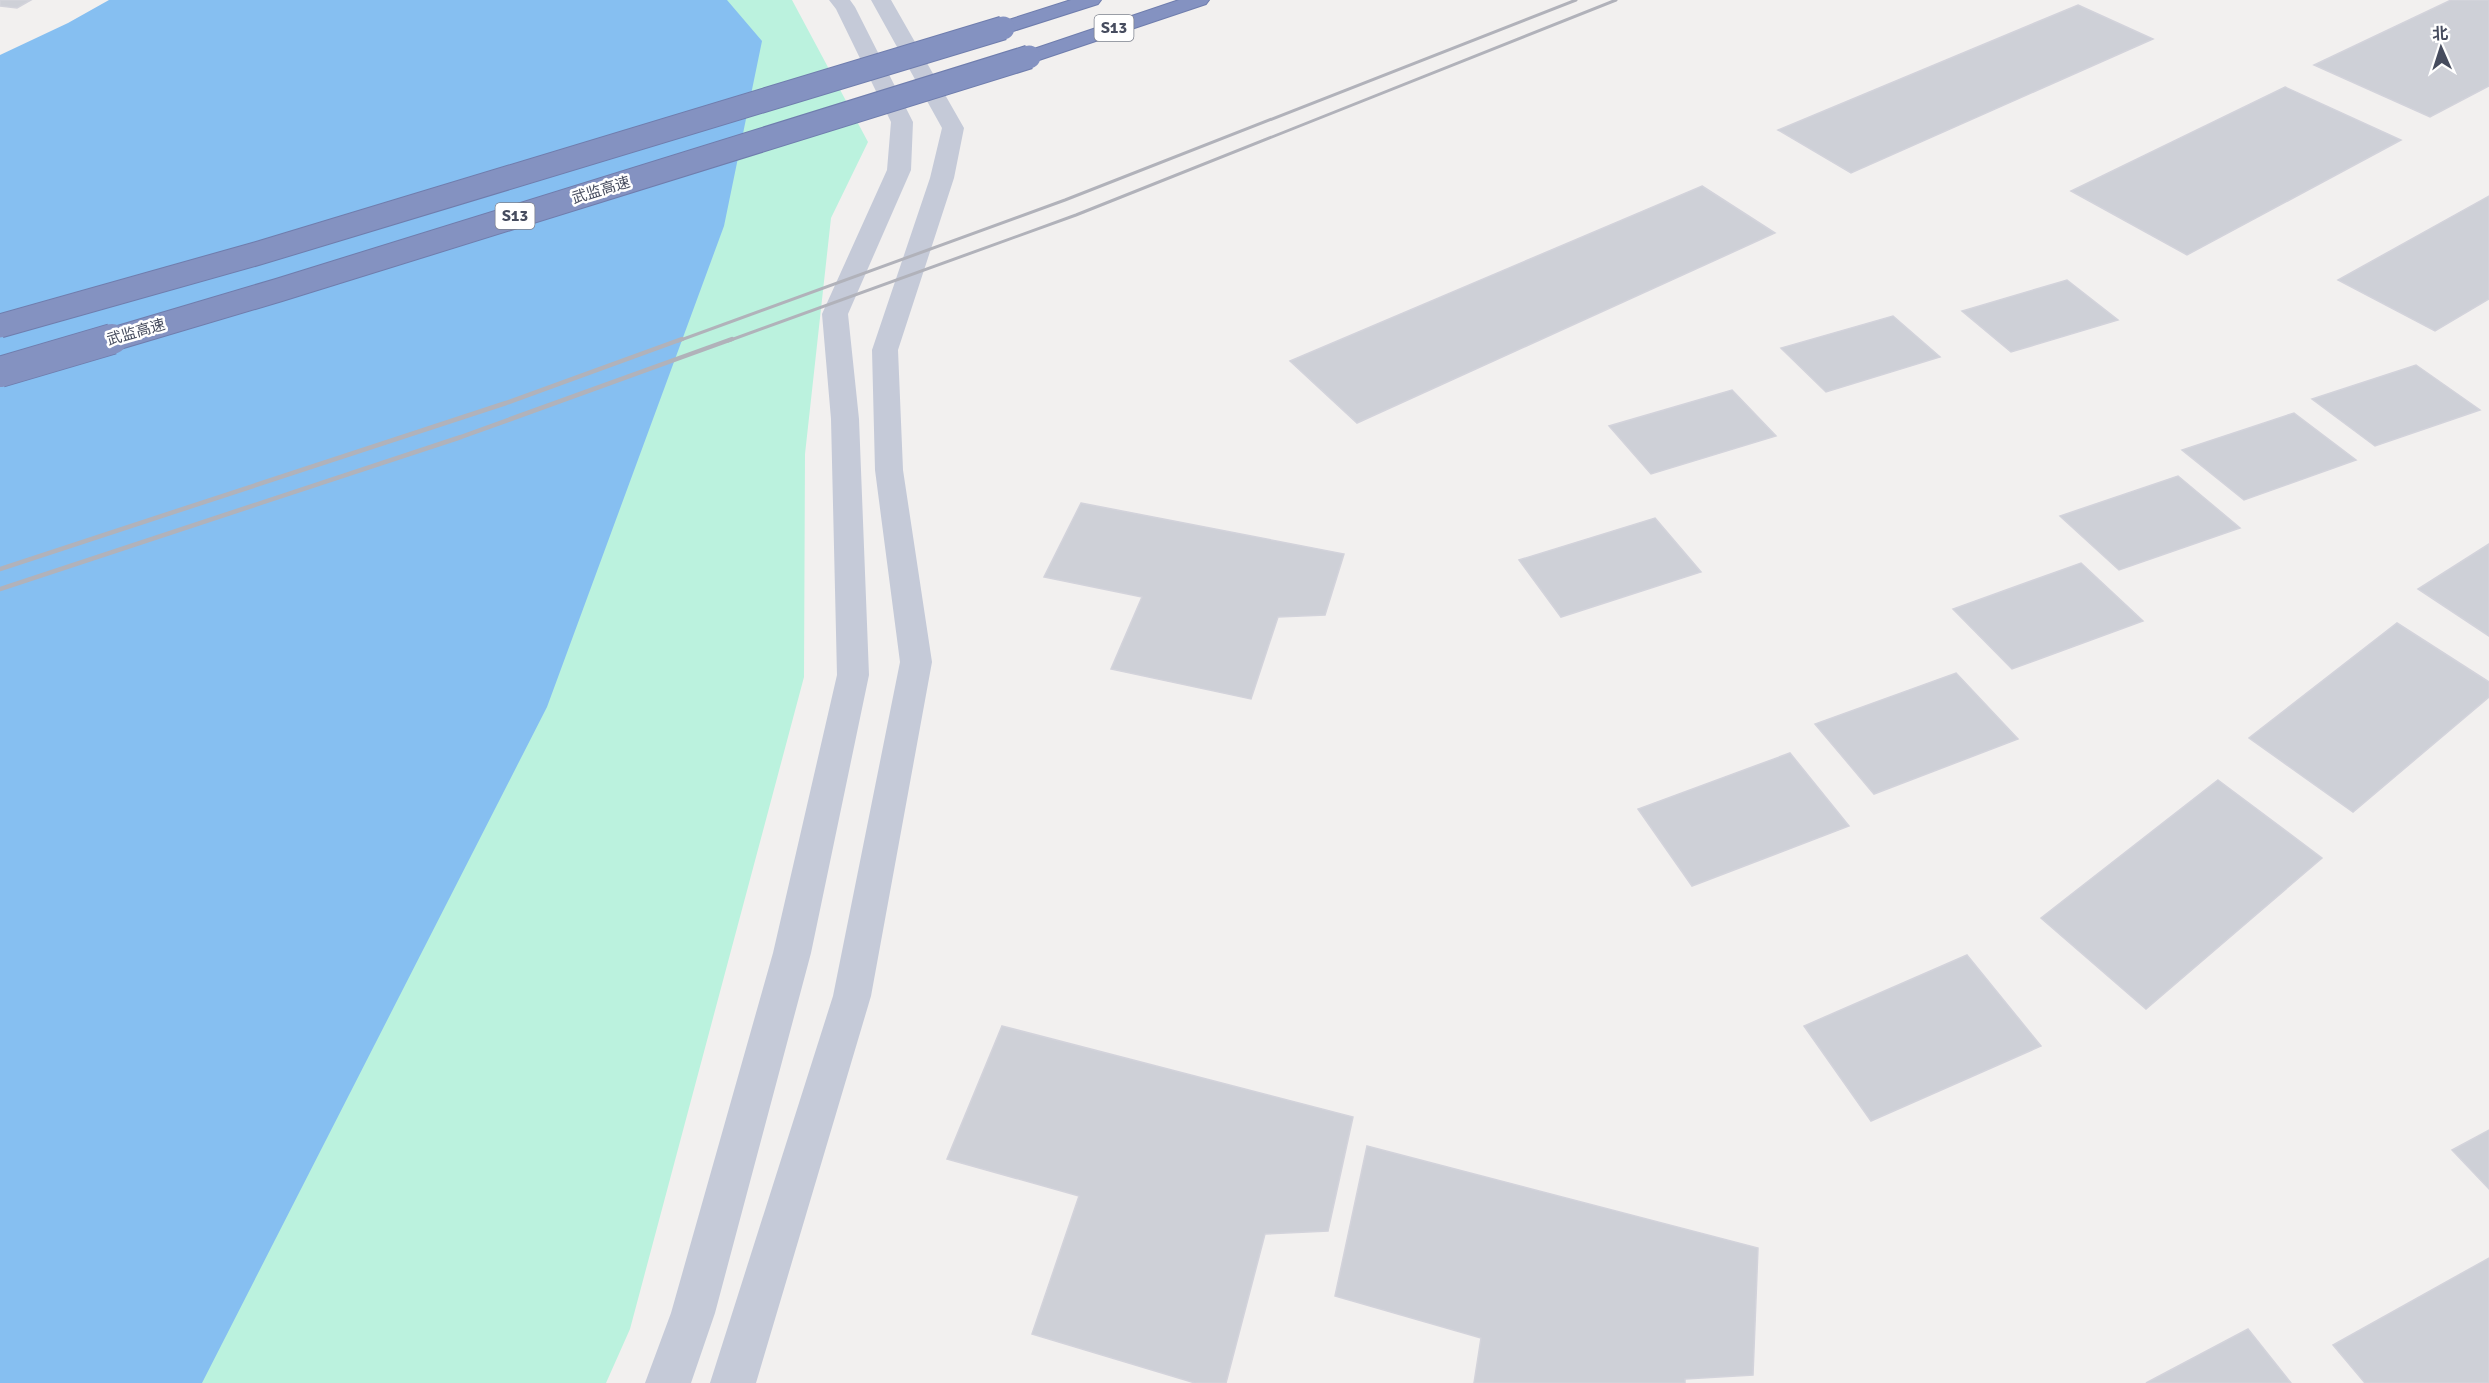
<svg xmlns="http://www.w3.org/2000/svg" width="2489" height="1383" viewBox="0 0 2489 1383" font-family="Signika,'Noto Sans SC',sans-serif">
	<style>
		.green { fill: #bbf2de }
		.water { fill: #86bff1 }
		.building { fill: #ced0d7; stroke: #d3d3db; stroke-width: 1.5 }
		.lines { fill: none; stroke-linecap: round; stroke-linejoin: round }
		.motorway-casing { stroke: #6f7dad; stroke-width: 2 }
		.minor { fill: #c5cad8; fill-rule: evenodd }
		.motorway { fill: #8492c1; fill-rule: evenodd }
		.rail-far1 { stroke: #b1b2ba; stroke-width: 3 }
		.rail { stroke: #b1b2ba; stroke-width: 4.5 }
		.motorway-bridge-far1-casing { stroke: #6f7dad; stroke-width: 25; stroke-linecap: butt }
		.motorway-bridge-casing { stroke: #6f7dad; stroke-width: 32; stroke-linecap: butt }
		.motorway-bridge-far1 { stroke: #8492c1; stroke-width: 23 }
		.motorway-bridge { stroke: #8492c1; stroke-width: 30 }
		.labels { text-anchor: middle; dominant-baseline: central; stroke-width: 5; stroke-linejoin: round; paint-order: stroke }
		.far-street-label { font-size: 15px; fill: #464c5e; stroke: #fff }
		.shield { fill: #fff; stroke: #7e828e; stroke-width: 1.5 }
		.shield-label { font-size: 16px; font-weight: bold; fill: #464c5e }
	</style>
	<rect width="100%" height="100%" fill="#f2f0ef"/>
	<polygon class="green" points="658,0 792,0 868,142 831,218 805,454 804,677 630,1329 606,1383 44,1383"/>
	<polygon class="water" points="109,0 727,0 762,41 724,226 547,707 202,1383 0,1383 0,55 68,23"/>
	<g class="building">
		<polygon points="0,0 31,0 17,8 0,6"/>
		<polygon points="2451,0 2489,0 2489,86 2430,117 2314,65"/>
		<polygon points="2078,5 2153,39 1851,173 1778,130"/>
		<polygon points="2285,87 2401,140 2187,255 2071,191"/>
		<polygon points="1702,186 1775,233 1357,423 1290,361"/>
		<polygon points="2489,196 2489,299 2435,331 2338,280"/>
		<polygon points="2067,280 2118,320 2011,352 1962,311"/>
		<polygon points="1893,316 1940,357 1826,392 1781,348"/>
		<polygon points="2416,365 2480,410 2375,446 2312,399"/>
		<polygon points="1732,390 1776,436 1651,474 1609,426"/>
		<polygon points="2294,413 2356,460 2244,500 2182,450"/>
		<polygon points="2178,476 2240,528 2119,570 2060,516"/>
		<polygon points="1081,503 1344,554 1325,615 1278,617 1251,699 1111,669 1142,597 1044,577"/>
		<polygon points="1655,518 1701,572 1561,617 1519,560"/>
		<polygon points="2489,544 2489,636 2418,589"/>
		<polygon points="2081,563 2143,621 2012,669 1953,609"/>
		<polygon points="2397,623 2489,682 2489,697 2353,812 2249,738"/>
		<polygon points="1956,673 2018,739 1874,794 1815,724"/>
		<polygon points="1790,753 1849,826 1692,886 1638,809"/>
		<polygon points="2218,780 2322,858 2146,1009 2041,918"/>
		<polygon points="1967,955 2041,1046 1871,1121 1804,1026"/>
		<polygon points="1002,1026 1353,1117 1328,1231 1265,1234 1226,1383 1195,1383 1032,1334 1079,1196 947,1159"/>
		<polygon points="2489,1130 2489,1189 2452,1150"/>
		<polygon points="1367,1146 1758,1248 1753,1375 1685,1379 1685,1383 1474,1383 1481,1338 1335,1296"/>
		<polygon points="2489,1258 2489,1383 2365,1383 2333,1345"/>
		<polygon points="2248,1329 2291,1383 2146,1383"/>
	</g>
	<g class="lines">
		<g class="motorway-casing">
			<g id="motorway">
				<polygon points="1071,0 1101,0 1098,4 1010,32 996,32 993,28 996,24"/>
				<polygon points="1179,0 1209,0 1206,4 1036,61 1029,63 1022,61 1018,57 1022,53"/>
			</g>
		</g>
		<g class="minor">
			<polygon points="829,0 850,0 855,7 913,122 911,170 848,314 859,419 869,675 811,953 715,1313 691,1383 645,1383 671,1313 773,953 837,675 831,419 822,314 887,170 891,122 836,9"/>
			<polygon points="871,0 891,0 964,128 954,178 898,350 903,470 932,662 871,996 756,1383 710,1383 833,996 900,662 875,470 872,350 930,178 942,128"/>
		</g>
		<use href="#motorway" class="motorway"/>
		<g class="rail-far1">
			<polyline points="678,341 1065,200 1576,0"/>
			<polyline points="728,341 1076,215 1616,0"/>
		</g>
		<g class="rail">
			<polyline points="0,569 506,403 682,339"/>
			<polyline points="0,589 461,437 732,339"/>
		</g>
		<g class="motorway-bridge-far1-casing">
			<g id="motorway-bridge-far1">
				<polyline points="0,326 259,253 1003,28"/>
				<polyline points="107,341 279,290 1029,57"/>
			</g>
		</g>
		<g class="motorway-bridge-casing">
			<polyline id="motorway-bridge" points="0,372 112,339"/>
		</g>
		<use href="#motorway-bridge-far1" class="motorway-bridge-far1"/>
		<use href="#motorway-bridge" class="motorway-bridge"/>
	</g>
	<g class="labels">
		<g class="far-street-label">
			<text transform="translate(601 190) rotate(-17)">武监高速</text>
			<text transform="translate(136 332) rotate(-16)">武监高速</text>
		</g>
		<g class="shield">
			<rect x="1094.5" y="15" width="39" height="26" rx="4.5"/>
			<rect x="495.5" y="203" width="39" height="26" rx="4.5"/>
		</g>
		<g class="shield-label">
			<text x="1114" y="28">S13</text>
			<text x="515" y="216">S13</text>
		</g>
	</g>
	<g transform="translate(2441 48) rotate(357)" stroke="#ffffff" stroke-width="4.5" paint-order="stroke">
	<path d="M0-4.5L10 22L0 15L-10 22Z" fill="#464c5e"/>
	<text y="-9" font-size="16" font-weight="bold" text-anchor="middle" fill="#464c5e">北</text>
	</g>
</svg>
